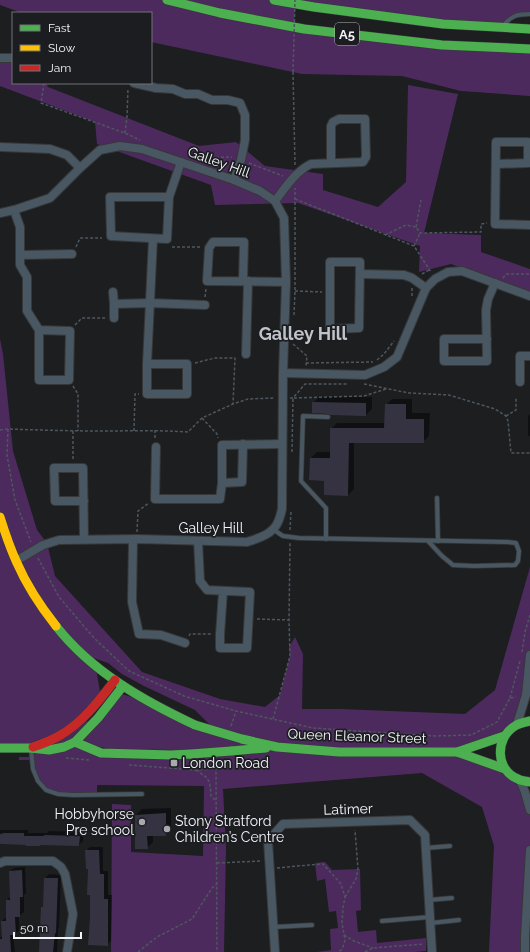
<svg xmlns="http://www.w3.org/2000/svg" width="530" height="952" viewBox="0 0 530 952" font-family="Raleway,sans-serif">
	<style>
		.green { fill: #4d2a5d }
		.shadow { fill: #0007 }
		.building { fill: #353342 }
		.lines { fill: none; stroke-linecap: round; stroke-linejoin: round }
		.lane-casing { stroke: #373839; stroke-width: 5.5 }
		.street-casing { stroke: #373839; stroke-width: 10 }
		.fast-casing { stroke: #373839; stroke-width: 10 }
		.slow-casing { stroke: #373839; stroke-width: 10 }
		.jam-casing { stroke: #373839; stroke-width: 10 }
		.path { stroke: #4e575e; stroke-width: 1.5; stroke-dasharray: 3 2; stroke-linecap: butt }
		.lane { stroke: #485761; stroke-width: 4 }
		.street { stroke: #485761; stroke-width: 8 }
		.fast { stroke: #4caf50; stroke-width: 9 }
		.slow { stroke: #ffc107; stroke-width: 9 }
		.jam { stroke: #c62828; stroke-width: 9 }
		.fast-bridge-casing { stroke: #373839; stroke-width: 10; stroke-linecap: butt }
		.path-bridge { stroke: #4e575e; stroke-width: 1.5; stroke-dasharray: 3 2; stroke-linecap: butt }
		.fast-bridge { stroke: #4caf50; stroke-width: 9 }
		.poi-dot { fill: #a8a9ac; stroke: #1b1d21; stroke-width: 1.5 }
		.labels { text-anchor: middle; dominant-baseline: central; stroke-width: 3.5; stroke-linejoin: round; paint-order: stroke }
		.shield { fill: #1b1d21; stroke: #b2b4b7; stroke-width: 1 }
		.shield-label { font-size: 13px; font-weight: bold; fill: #f3f4f7 }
		.street-label { font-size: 14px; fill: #f3f4f7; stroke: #1b1d21 }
		.poi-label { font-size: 14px; fill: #f3f4f7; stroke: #1b1d21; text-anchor: start }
		.district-label { font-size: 18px; font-weight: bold; fill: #c0c3c8; stroke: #1b1d21 }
	</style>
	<rect width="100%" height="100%" fill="#1c1e20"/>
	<g class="green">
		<polygon points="0,0 530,0 530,14 520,14 501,28 295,4 294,27 530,49 530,96 461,91 402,76 302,74 151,42 151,13 22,13 0,5"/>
		<polygon points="0,59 13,62 13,83 46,83 48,87 199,146 236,142 265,166 323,174 323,190 378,207 406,182 408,85 458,94 424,233 481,235 481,252 530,269 530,293 451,264 419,272 420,246 298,203 215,205 211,185 97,144 95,122 0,86"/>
		<path d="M0 339 3 354 13 451 37 530 47 543 55 576 142 672 220 699 265 707 280 695 290 656 289 647 295 637 303 654 302 709H341L465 714 495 690 530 567V694L517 724 458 752 514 777 530 810V850L525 952H489L494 846 482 807 422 773 223 789 226 848 224 952H111L112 804 131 805V852L203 856 204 786 97 785V795C79 794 49 798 38 781 35 776 34 767 32 760H19V757H28L89 720 79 733 83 749 174 750 112 749 99 747 83 740 122 694 151 703 215 730 195 710 144 686 122 674 108 663 82 654 97 674 100 692 90 707 57 733 30 743 0 744Z"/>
		<polygon points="325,862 332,870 360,869 361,910 356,911 358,932 376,930 377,943 426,938 426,951 414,952 317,952 331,950 330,929 338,928 336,911 329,912 325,879 317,881 315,863"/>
	</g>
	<g class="shadow">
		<polygon points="319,397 372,397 372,409 366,415 313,403"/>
		<polygon points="392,399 412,399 412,413 430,413 429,436 423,442 354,442 354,489 348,495 325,480 311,458 317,452 331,452 331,429 337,423 386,423 386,405"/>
		<polygon points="530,414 530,436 528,436 528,416"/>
		<polygon points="171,808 171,829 165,835 153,835 153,842 147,848 136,815 142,809"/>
		<polygon points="0,830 28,830 28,833 47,833 49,831 83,832 83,841 79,845 0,844"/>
		<polygon points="90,847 103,847 103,871 108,871 108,895 112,895 111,941 107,945 91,894 86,851"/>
		<polygon points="25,867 26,893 24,895 24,912 19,916 19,930 15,934 13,934 15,952 0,952 0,938 2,936 2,921 6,917 7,917 7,900 11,896 10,871 14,868"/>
		<polygon points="49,874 61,875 59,928 58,929 57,952 41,952 42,907 44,905 45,878"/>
	</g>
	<g class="building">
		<polygon points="312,402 366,403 366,416 331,415 328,414 312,413"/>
		<polygon points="385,404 406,404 406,419 424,419 424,443 349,443 348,496 324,495 324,481 309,480 310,458 330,458 330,428 384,428"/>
		<polygon points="166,813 166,836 147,836 148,849 135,849 135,815"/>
		<polygon points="4,833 24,833 24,836 44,836 44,835 80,836 79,846 40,845 40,846 26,846 26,845 0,844 0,834"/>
		<polygon points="85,850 99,850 100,874 104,874 104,899 108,899 108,946 88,945 90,918 90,895 87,895 88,869 86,869"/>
		<polygon points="22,870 23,897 20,897 20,917 15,917 16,935 10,935 11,952 0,952 0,939 2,939 1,921 6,921 6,900 10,900 9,871"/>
		<polygon points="44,878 58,878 56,933 55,933 53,952 39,952 41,907 43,907"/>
	</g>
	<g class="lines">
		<g class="lane-casing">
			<g id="lane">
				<path d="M504 25C512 15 518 14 530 14"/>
				<polyline points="437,498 438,541"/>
				<polyline points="274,530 283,536 299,538 507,542 516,543 519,551 518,561 515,565 474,566 453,565 442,556 428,541"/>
				<polyline points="326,539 326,508 301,481 303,416 328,417"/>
				<polyline points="31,749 33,769 38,781 46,790 58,794 73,795 142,794"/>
				<polyline points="426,848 450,846"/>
				<polyline points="429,900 452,898"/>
				<polyline points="382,921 430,917"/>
				<polyline points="431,923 459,920"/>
				<polyline points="274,927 312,925"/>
			</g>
		</g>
		<g class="street-casing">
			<g id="street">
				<polyline points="0,58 13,58"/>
				<polyline points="134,83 156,88 173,89 185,94 198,94 212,100 228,100 240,103 245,115 245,140 241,160 234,180"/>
				<polyline points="0,147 50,149 67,155 80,168"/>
				<polyline points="497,164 528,163 528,142 496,142 495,224 530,225"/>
				<polyline points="169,197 110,197 111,236 167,239 169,197 181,162"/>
				<path d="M275 201C285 188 296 171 311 164L363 162 366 157 365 119H339L333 122 331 126V163"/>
				<polyline points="14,210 20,227 20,265 27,277 27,311 39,330 39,380 69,380 70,331 39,330"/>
				<path d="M0 213 14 210 50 198 80 168 100 150 120 146 142 149 234 180 260 191 275 201 284 218 286 282 283 373 282 509C281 513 280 518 278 522 273 534 259 538 247 542L137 539 59 540 43 545 16 561"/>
				<polyline points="20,255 72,254"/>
				<polygon points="330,262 360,262 359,328 330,329"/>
				<polyline points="360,274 404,275 412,278 426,288"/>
				<polyline points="243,281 244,242 213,242 209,248 207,281 286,282"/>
				<polyline points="113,292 114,304 150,303 205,305"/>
				<polyline points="114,304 114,318"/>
				<polyline points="487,339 444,339 444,361 487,361 486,310 488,299 495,283"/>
				<polyline points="246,354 248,281"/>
				<polyline points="147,364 187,364 187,394 147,394 147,364 153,239"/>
				<polyline points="283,373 365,375 384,367 397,357 426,288 435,279 448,272 462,271 530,296"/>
				<polyline points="520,382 520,356 530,356"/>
				<polyline points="156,447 155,499 220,499 222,483 222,445 282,444"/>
				<polyline points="222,483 242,482 243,444"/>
				<polyline points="84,501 55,501 54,468 83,468 84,539"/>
				<polyline points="133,540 132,602 139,634 161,635 185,643"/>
				<polyline points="198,541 200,581 207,590 250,592 247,648 220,648 220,635 223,591"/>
				<polyline points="517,724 526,695 530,655"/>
				<polyline points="520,780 525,792 530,810"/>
				<polyline points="0,863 5,861 53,861 61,867 65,874 73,914 67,952"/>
				<polyline points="275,952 268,841 283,824 410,820 425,835 432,952"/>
				<polyline points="525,952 525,936 530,850"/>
			</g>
		</g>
		<g class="fast-casing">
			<g id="fast">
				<polyline points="167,0 220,13 304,29 442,45 530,49"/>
				<polyline points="274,0 314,7 443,24 530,29"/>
				<path d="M56 626C92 672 144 701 195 725"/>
				<path d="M530 721C525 722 519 723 515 726 495 738 495 770 518 779 521 781 526 781 530 782"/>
				<polyline points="242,739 277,747 339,752 457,752 504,736"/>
				<polyline points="75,742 101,753 171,755 191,754"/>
				<polyline points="0,748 30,748 49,750 64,747 75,742 98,718 123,686"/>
				<polyline points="231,751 266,748"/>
				<polyline points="457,752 505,769"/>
			</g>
		</g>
		<g class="slow-casing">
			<path id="slow" d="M0 517C5 533 10 548 17 563 27 586 41 607 56 626"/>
		</g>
		<g class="jam-casing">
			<path id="jam" d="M33 747C42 744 50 741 59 736 82 723 99 701 115 680"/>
		</g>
		<g class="path">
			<polyline points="293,72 295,165"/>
			<polyline points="44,83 41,103 125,133 140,140"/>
			<polyline points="125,133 127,117 128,89"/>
			<polyline points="196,158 232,157"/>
			<polyline points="249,163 283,176"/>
			<polyline points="295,199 414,246 431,272"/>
			<polyline points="416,227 421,200"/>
			<polyline points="385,235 406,225 416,227 420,233 481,232 481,224 487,223"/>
			<polyline points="414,246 420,233"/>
			<polyline points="76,247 80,238 102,238"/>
			<polyline points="172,247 200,247"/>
			<polyline points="422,274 429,270"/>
			<polyline points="503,278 506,274 530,274"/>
			<polyline points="412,288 412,298"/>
			<polyline points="295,291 322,292"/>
			<polyline points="205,297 206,289"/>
			<polyline points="294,315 295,291 295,188"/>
			<polyline points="75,325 82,318 107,318"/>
			<polyline points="293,344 307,356 306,366"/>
			<polyline points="377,360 384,354 394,341"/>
			<polyline points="195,363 215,358 235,358 233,404"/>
			<polyline points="306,363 373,362"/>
			<polyline points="364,384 409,393 449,395 495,409 506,416 508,421 511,453 530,453"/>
			<polyline points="73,386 78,394 78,431"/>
			<polyline points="290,398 293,398 305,384 348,384"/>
			<polyline points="506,416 516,410 516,397"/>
			<polyline points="202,418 217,434 218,438"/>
			<polyline points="8,429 7,455 15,500 31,542"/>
			<path d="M0 430 8 429C39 430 70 431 101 431 130 431 159 430 188 432L202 418 233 404 248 399 275 398"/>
			<polyline points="155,430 155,438"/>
			<polyline points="134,431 135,394 139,394"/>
			<polyline points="292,452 293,398 364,396 386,389"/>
			<polyline points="73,459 73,431"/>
			<polyline points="290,530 291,511"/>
			<polyline points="137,532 138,511 149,503"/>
			<polyline points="38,558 59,597 94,638 129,671 184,696 236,711 313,728 435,736 471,735 497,722 510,698 516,697"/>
			<polyline points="257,619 289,620"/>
			<polyline points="189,636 190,634 212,634"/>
			<polyline points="522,652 525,632 530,615"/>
			<polyline points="510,698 520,661"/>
			<polyline points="273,719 290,656 289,620 290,543"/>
			<polyline points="231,726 236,711"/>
			<polyline points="66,758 90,760"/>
			<polyline points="129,765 196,770 216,769 217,952"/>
			<polyline points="216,769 218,762"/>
			<path d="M196 770C210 779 210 780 211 796L216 801"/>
			<polyline points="217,863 261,861"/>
			<polyline points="277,868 297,866 323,864 341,884 345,897 343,908 342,923 345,940 344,944 342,949 339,952"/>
			<polyline points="345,897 356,879 358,869 355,830"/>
			<polyline points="344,935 354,941 373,948"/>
			<polyline points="138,952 157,937 192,919 212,888 217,884"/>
			<polyline points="365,952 373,948 424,944"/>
		</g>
		<use href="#lane" class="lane"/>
		<use href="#street" class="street"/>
		<use href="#fast" class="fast"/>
		<use href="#slow" class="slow"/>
		<use href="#jam" class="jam"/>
		<g class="fast-bridge-casing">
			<g id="fast-bridge">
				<polyline points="195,725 242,739"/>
				<polyline points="191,754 231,751"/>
			</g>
		</g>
		<polyline class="path-bridge" points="293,72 295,0"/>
		<use href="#fast-bridge" class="fast-bridge"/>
	</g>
	<g class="poi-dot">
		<rect x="170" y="759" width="8" height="8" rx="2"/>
		<circle cx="142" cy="822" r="4"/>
		<circle cx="167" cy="829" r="4"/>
	</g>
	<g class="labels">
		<rect class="shield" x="335" y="23" width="24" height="22" rx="3"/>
		<g class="shield-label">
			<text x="347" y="34">A5</text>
		</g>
		<g class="street-label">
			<text transform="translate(219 162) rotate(20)">Galley Hill</text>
			<text x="211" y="528">Galley Hill</text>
			<text transform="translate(357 736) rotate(2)">Queen Eleanor Street</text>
			<text transform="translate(348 809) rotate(-2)">Latimer</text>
		</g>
		<g class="poi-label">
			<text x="182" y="763">London Road</text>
			<text x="134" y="814" text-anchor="end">Hobbyhorse<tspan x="134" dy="16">Pre school</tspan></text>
			<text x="175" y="821">Stony Stratford<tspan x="175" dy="16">Children’s Centre</tspan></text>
		</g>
		<g class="district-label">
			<text x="303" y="333">Galley Hill</text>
		</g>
	</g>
	<rect x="12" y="12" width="140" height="72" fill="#1b1d21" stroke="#717377"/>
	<rect x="20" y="25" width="20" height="6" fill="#4caf50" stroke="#717377"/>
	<text x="48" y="32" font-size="12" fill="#f3f4f7">Fast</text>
	<rect x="20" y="45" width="20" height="6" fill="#ffc107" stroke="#717377"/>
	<text x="48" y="52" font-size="12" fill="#f3f4f7">Slow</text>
	<rect x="20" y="65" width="20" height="6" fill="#c62828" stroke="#717377"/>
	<text x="48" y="72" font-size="12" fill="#f3f4f7">Jam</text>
	<path d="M14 932v6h67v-6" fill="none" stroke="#f3f4f7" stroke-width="2"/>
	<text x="20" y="932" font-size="12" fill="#f3f4f7" stroke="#1b1d21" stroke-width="3" paint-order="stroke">50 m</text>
</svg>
